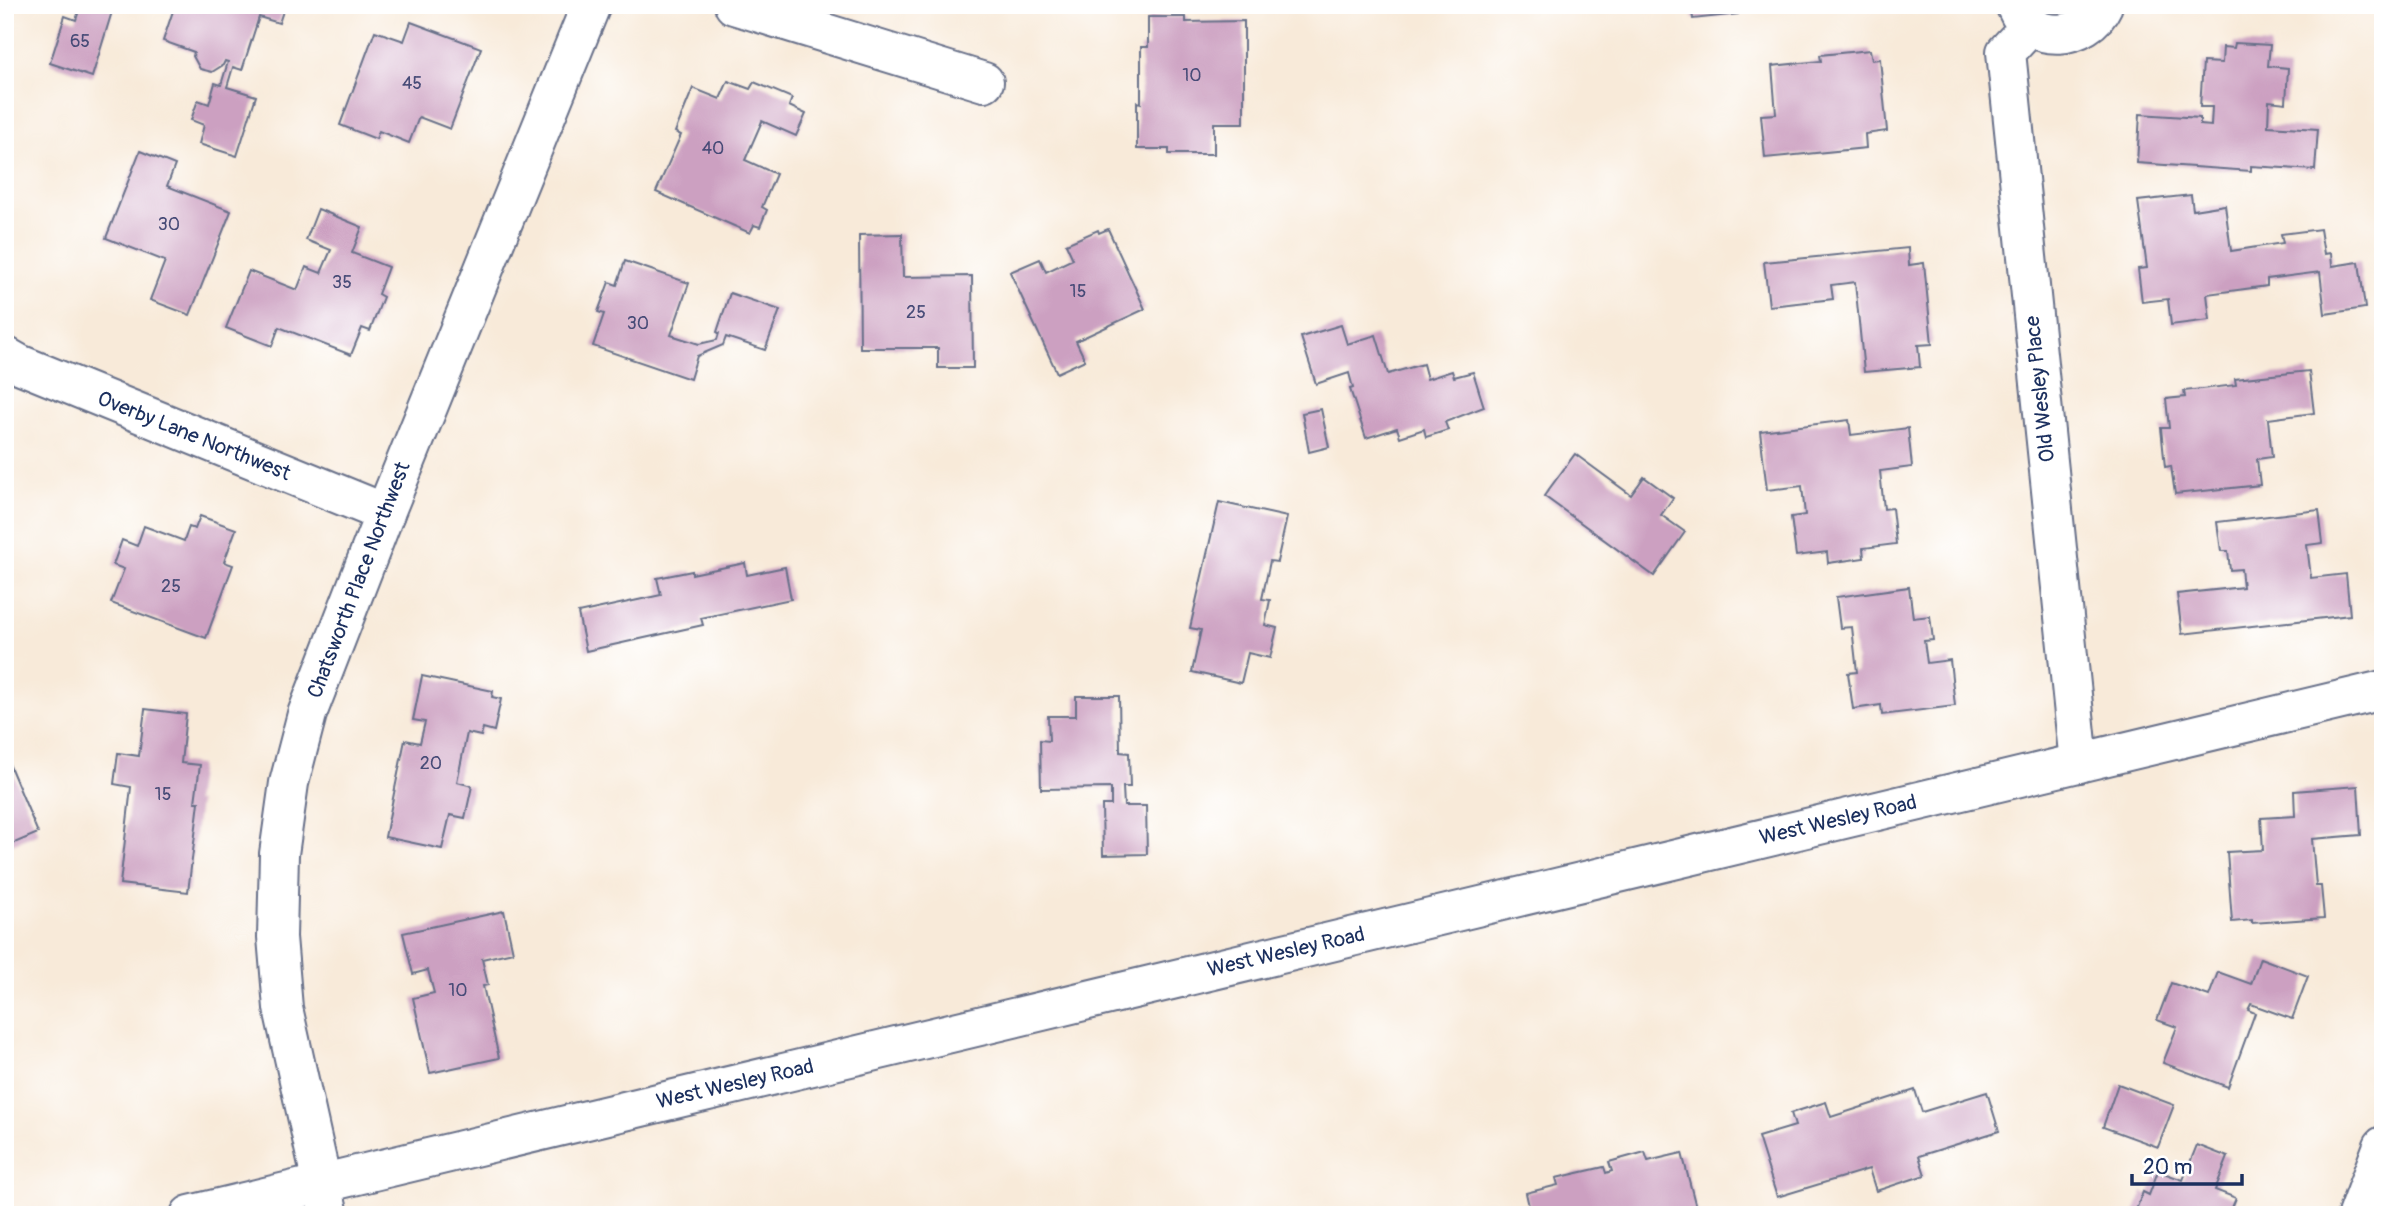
<svg xmlns="http://www.w3.org/2000/svg" width="2388" height="1220" viewBox="0 0 2388 1220" font-family="Pangolin,sans-serif">
	<style>
		.building { fill: #cca0c1 }
		.lines { fill: none; stroke-linecap: round; stroke-linejoin: round }
		.minor-casing { stroke: #687089; stroke-width: 42 }
		.minor { stroke: #fff; stroke-width: 38 }
		.labels { text-anchor: middle; dominant-baseline: central; stroke-width: 7; stroke-linejoin: round; paint-order: stroke }
		.number-label { font-size: 18px; fill: #474b77 }
		.street-label { font-size: 21px; fill: #1b2f5e; stroke: #fff }
	</style>
	<rect width="100%" height="100%" fill="#fff"/>
	<filter id="ink" filterUnits="userSpaceOnUse"><feTurbulence type="fractalNoise" baseFrequency=".0143" numOctaves="2"/><feDisplacementMap in="SourceGraphic" scale="14" xChannelSelector="R" yChannelSelector="G"/><feConvolveMatrix kernelMatrix="1 2 1 2 8 2 1 2 1" color-interpolation-filters="sRGB"/></filter>
	<filter id="wash" filterUnits="userSpaceOnUse"><feTurbulence type="fractalNoise" baseFrequency=".00686" numOctaves="4" result="noise"/><feDisplacementMap in="SourceGraphic" scale="28" xChannelSelector="R" yChannelSelector="G"/><feGaussianBlur stdDeviation="1.57" result="paint"/><feColorMatrix in="noise" values="0 0 0 0 0 0 0 0 0 0 0 0 0 0 0 0 0 1.4 0 .05"/><feComposite in="paint" operator="in"/></filter>
	<g filter="url(#wash)">
		<rect width="100%" height="100%" fill="#f8ead9"/>
		<g id="blocks">
			<g class="building">
				<polygon points="81,5 114,5 92,77 50,63 65,16 76,20"/>
				<polygon points="175,5 285,5 279,23 259,17 242,70 233,67 227,87 256,96 237,156 199,144 204,125 191,120 198,100 209,104 215,83 221,85 228,62 225,61 223,65 212,72 200,69 193,56 194,52 163,41"/>
				<polygon points="1691,5 1737,5 1738,14 1693,19"/>
				<polygon points="1148,17 1186,17 1186,22 1244,21 1244,123 1214,123 1214,154 1169,154 1169,149 1137,149 1137,102 1141,103 1141,47 1148,47"/>
				<polygon points="411,22 481,48 450,129 419,117 409,143 379,131 376,139 340,125 375,31 404,41"/>
				<polygon points="2235,43 2270,45 2268,66 2288,68 2286,103 2269,101 2268,126 2318,129 2315,170 2251,166 2251,171 2137,163 2140,114 2200,118 2200,125 2211,126 2212,107 2200,107 2203,62 2222,63 2223,47 2234,48"/>
				<polygon points="1870,50 1872,60 1880,59 1887,131 1865,134 1866,148 1765,158 1761,115 1776,114 1772,66 1821,61 1820,55"/>
				<polygon points="728,81 750,89 754,82 792,98 789,106 806,114 796,136 762,121 745,160 776,174 762,207 767,210 760,227 754,225 750,233 656,192 681,135 675,132 693,88 720,99"/>
				<polygon points="140,151 175,165 167,186 231,211 190,315 150,300 165,261 106,238"/>
				<polygon points="2191,195 2193,210 2225,205 2231,251 2283,243 2281,234 2320,229 2324,254 2331,253 2332,266 2359,262 2365,308 2325,314 2320,272 2267,279 2267,286 2207,294 2210,320 2171,325 2168,299 2142,302 2138,269 2147,268 2138,201"/>
				<polygon points="318,209 362,227 352,253 388,267 378,294 383,297 370,331 362,328 351,355 279,327 272,346 226,328 249,271 297,290 306,267 321,273 331,250 306,240"/>
				<polygon points="1108,229 1145,309 1076,341 1085,360 1057,373 1010,272 1040,259 1046,272 1073,259 1066,244 1098,230 1099,233"/>
				<polygon points="902,234 903,277 972,276 973,368 938,368 938,348 860,348 859,235"/>
				<polygon points="1908,248 1909,265 1924,263 1932,344 1918,345 1920,367 1864,372 1855,282 1831,285 1833,299 1769,306 1764,262"/>
				<polygon points="625,261 689,283 671,335 699,344 717,340 719,333 717,332 730,293 780,310 765,350 726,337 723,345 697,356 690,379 593,346 604,314 598,312 609,282 617,285"/>
				<polygon points="1341,325 1347,344 1376,335 1388,374 1423,364 1427,379 1452,371 1454,377 1473,372 1484,407 1445,422 1448,430 1426,437 1424,429 1400,437 1397,428 1366,438 1350,389 1353,388 1349,373 1316,384 1301,337"/>
				<polygon points="2309,371 2314,413 2268,419 2272,457 2257,459 2260,485 2175,494 2171,466 2165,467 2161,428 2169,428 2166,399 2185,397 2184,391 2236,385 2235,379"/>
				<polygon points="1321,409 1329,447 1309,452 1302,413"/>
				<polygon points="1849,420 1851,435 1908,428 1912,467 1880,471 1884,509 1892,508 1896,544 1863,548 1864,558 1828,563 1827,552 1796,556 1791,517 1805,515 1802,486 1767,490 1760,431"/>
				<polygon points="1575,454 1631,495 1644,477 1673,498 1661,515 1685,532 1654,576 1544,496"/>
				<polygon points="1219,502 1287,517 1277,562 1270,561 1262,599 1270,600 1265,625 1277,628 1270,658 1248,653 1241,683 1192,672 1201,630 1190,628"/>
				<polygon points="2319,510 2323,543 2307,545 2311,578 2346,574 2350,615 2182,634 2177,594 2243,587 2241,569 2230,570 2228,551 2221,551 2217,522"/>
				<polygon points="200,516 236,529 224,562 233,565 206,638 111,603 124,569 113,565 122,540 137,546 144,526 184,541 189,527 195,529"/>
				<polygon points="745,563 747,575 785,567 791,599 701,618 703,625 586,651 578,613 661,595 657,578 692,571 692,574"/>
				<polygon points="1909,587 1913,618 1930,616 1933,640 1924,641 1927,663 1950,660 1955,706 1882,715 1881,705 1853,709 1848,673 1857,672 1852,627 1840,628 1836,597"/>
				<polygon points="422,676 493,691 492,697 501,699 494,731 483,728 481,736 467,733 457,782 472,786 465,818 450,815 442,849 385,837 405,740 420,743 425,722 413,720"/>
				<polygon points="1076,696 1119,696 1120,752 1129,753 1130,787 1123,787 1124,806 1146,806 1147,854 1103,855 1102,805 1111,805 1111,788 1041,789 1040,740 1049,741 1048,716 1076,716"/>
				<polygon points="145,709 186,714 181,763 200,765 195,802 199,802 188,892 120,884 131,787 114,784 118,753 139,756"/>
				<polygon points="7,759 38,833 5,847 5,760"/>
				<polygon points="2358,786 2361,835 2312,839 2316,886 2321,886 2324,918 2252,923 2252,920 2232,922 2227,852 2263,850 2261,818 2295,816 2294,791"/>
				<polygon points="504,911 513,952 482,959 488,985 483,986 499,1058 430,1073 413,998 434,993 428,970 413,974 403,933"/>
				<polygon points="2260,958 2308,976 2292,1019 2251,1004 2248,1010 2255,1013 2228,1087 2163,1063 2177,1027 2157,1020 2171,983 2209,996 2218,972 2251,984"/>
				<polygon points="2118,1084 2174,1105 2158,1147 2103,1127"/>
				<polygon points="1915,1090 1922,1112 1987,1092 1999,1131 1919,1156 1925,1175 1876,1191 1869,1169 1777,1197 1758,1137 1795,1126 1791,1113 1826,1102 1831,1117"/>
				<polygon points="2197,1145 2228,1157 2215,1190 2236,1198 2229,1215 2134,1215 2143,1192 2149,1195 2158,1171 2183,1180"/>
				<polygon points="1645,1152 1648,1161 1682,1153 1698,1215 1531,1215 1526,1193 1558,1185 1556,1178 1604,1167 1606,1173 1612,1171 1609,1162"/>
			</g>
		</g>
	</g>
	<g filter="url(#ink)">
		<use href="#blocks" fill-opacity="0" stroke="#687089" stroke-width="2"/>
		<g class="lines">
			<g class="minor-casing">
				<g id="minor">
					<polyline points="734,5 984,82"/>
					<path d="M2016 7C2032 46 2087 40 2103 5"/>
					<polyline points="2031,25 2006,52 2079,763"/>
					<polyline points="5,356 19,364 385,513"/>
					<polyline points="190,1215 2383,690"/>
					<polyline points="329,1215 283,1008 277,937 279,854 289,783 307,714 385,513 591,5"/>
					<polyline points="2357,1215 2383,1146"/>
				</g>
			</g>
			<use href="#minor" class="minor"/>
		</g>
	</g>
	<g class="labels">
		<g class="number-label">
			<text x="80" y="41">65</text>
			<text x="1192" y="75">10</text>
			<text x="412" y="83">45</text>
			<text x="713" y="148">40</text>
			<text x="169" y="224">30</text>
			<text x="342" y="282">35</text>
			<text x="1078" y="291">15</text>
			<text x="916" y="312">25</text>
			<text x="638" y="323">30</text>
			<text x="171" y="586">25</text>
			<text x="431" y="763">20</text>
			<text x="163" y="794">15</text>
			<text x="458" y="990">10</text>
		</g>
		<g class="street-label">
			<text transform="translate(2040 389) rotate(-96)">Old Wesley Place</text>
			<text transform="translate(194 436) rotate(22)">Overby Lane Northwest</text>
			<text transform="translate(359 580) rotate(-69)">Chatsworth Place Northwest</text>
			<text transform="translate(1838 820) rotate(-13)">West Wesley Road</text>
			<text transform="translate(1286 952) rotate(-13)">West Wesley Road</text>
			<text transform="translate(735 1084) rotate(-13)">West Wesley Road</text>
		</g>
	</g>
	<rect width="2388" height="1220" fill="none" stroke="#fff" stroke-width="28"/>
	<path d="M2132 1174v10h110v-10" fill="none" stroke="#1b2f5e" stroke-width="3.5"/>
	<text x="2143" y="1174" font-size="21" fill="#1b2f5e" stroke="#ffffff" stroke-width="5" paint-order="stroke">20 m</text>
</svg>
